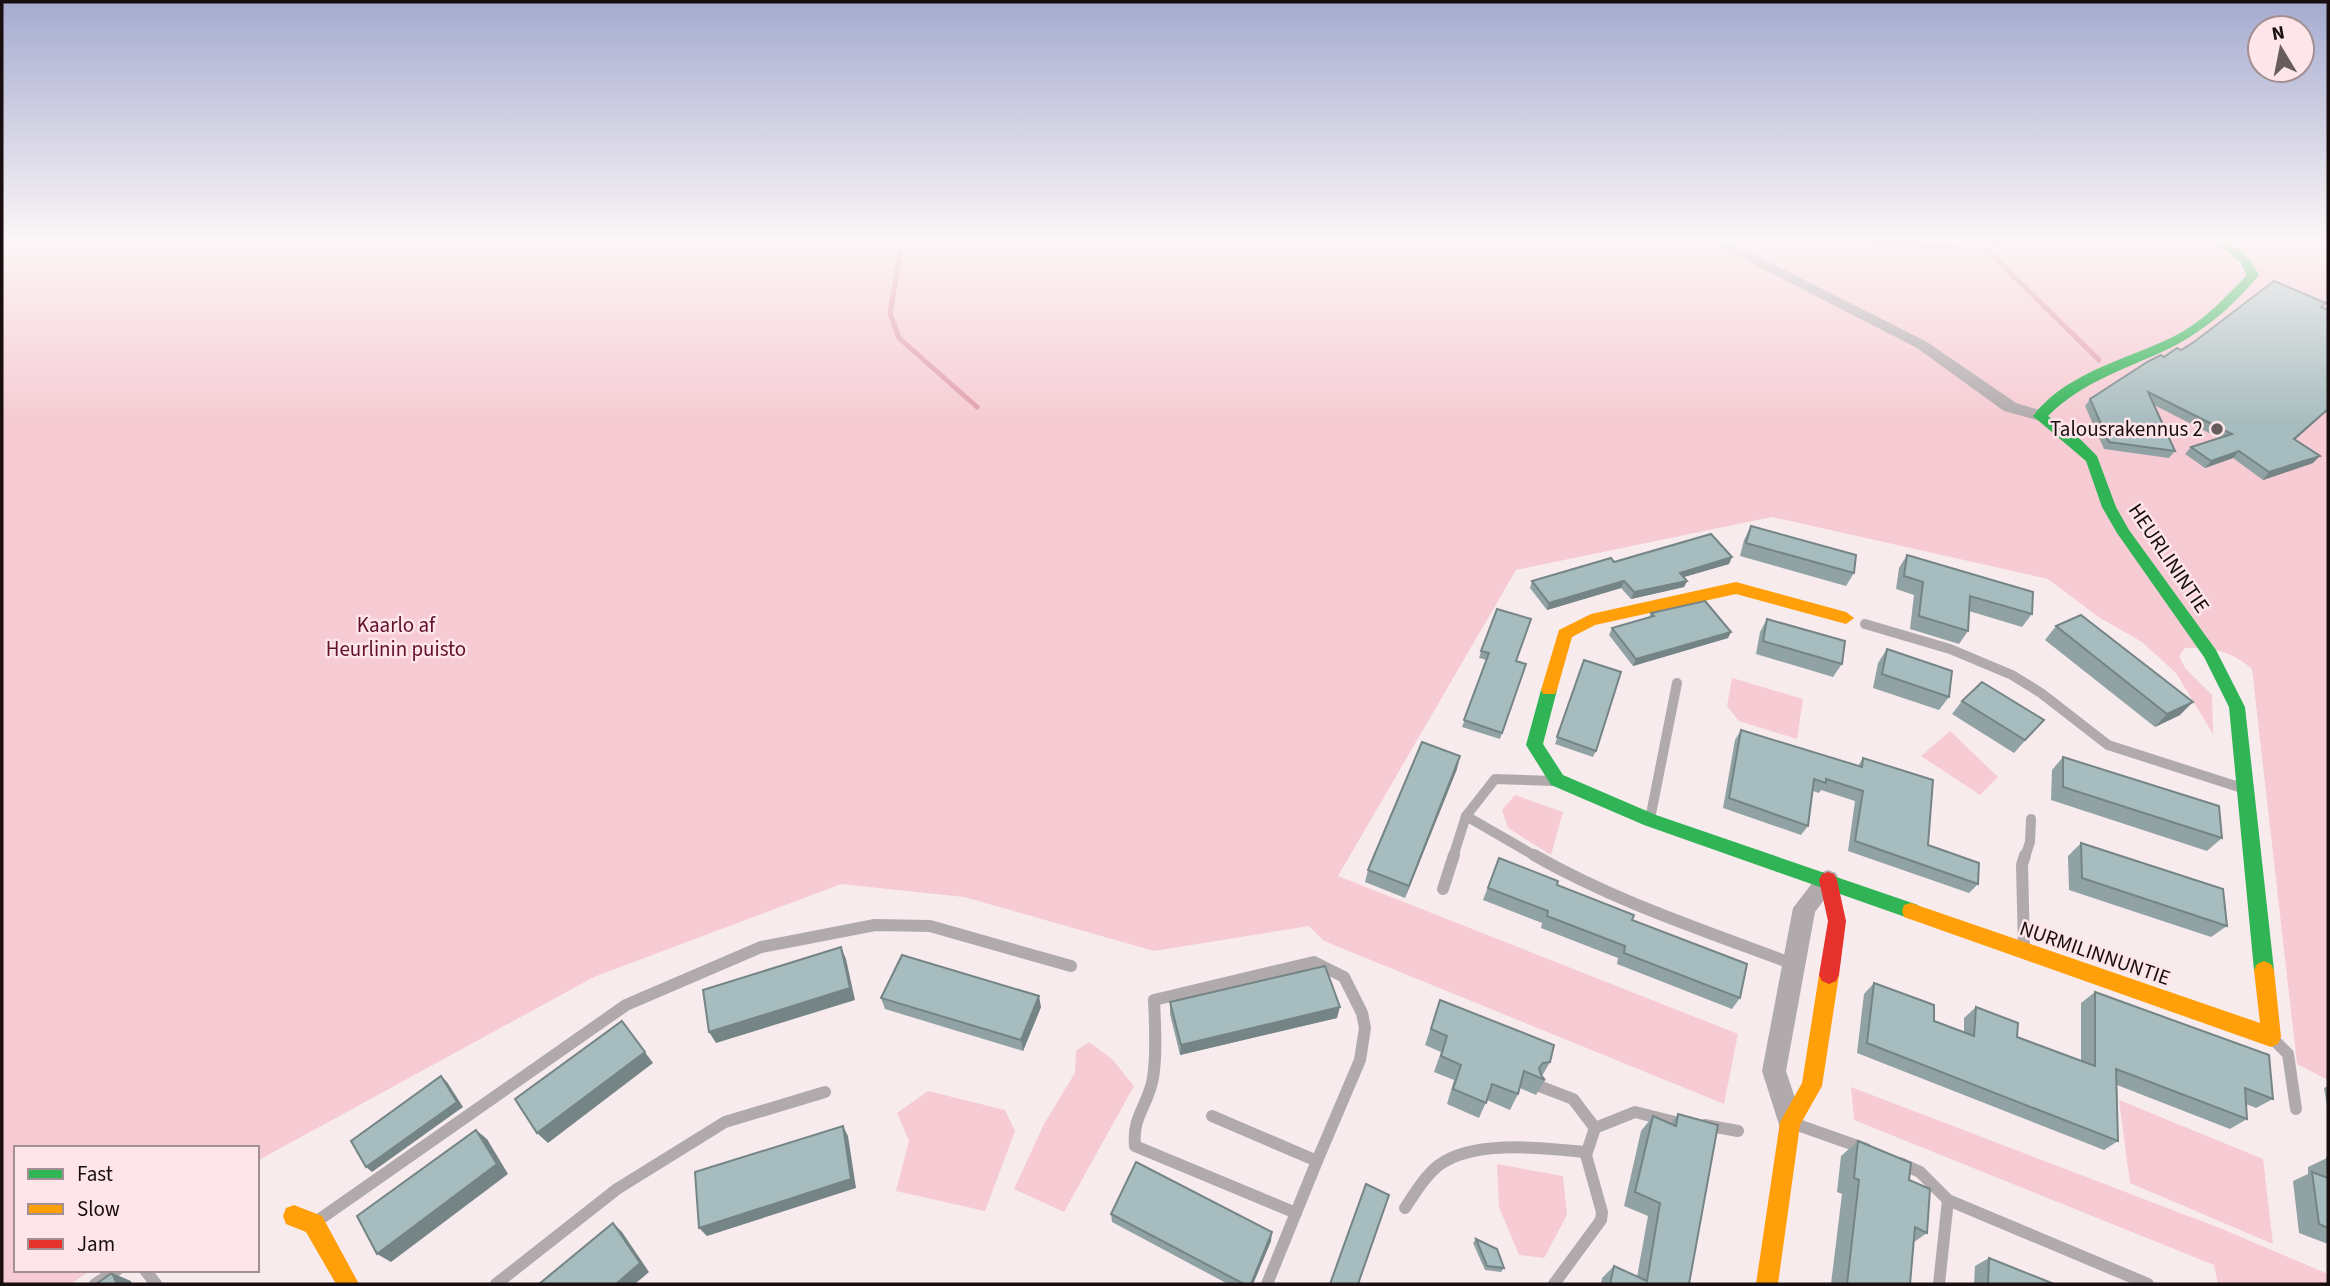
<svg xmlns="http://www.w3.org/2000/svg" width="2330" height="1286" viewBox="0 0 2330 1286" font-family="'Source Sans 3',sans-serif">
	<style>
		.green { fill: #f6cbd3 }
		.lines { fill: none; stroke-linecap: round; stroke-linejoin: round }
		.stream { stroke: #e19ead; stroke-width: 5 }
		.lane-far1 { stroke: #b1aaac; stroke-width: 10 }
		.lane { stroke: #b1aaac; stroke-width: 12 }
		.street { fill: #b1aaac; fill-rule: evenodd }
		.fast { fill: #30b455; fill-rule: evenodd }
		.slow { fill: #ff9f0a; fill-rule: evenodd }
		.jam { fill: #e5322d; fill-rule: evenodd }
		.wall { fill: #90a2a3 }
		.shaded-wall { fill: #758485 }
		.building { fill: #a7bcbe; stroke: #758485; stroke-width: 2 }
		.poi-dot { fill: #675c5e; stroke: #fee5e9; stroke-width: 2.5 }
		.labels { text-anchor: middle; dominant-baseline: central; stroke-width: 5; stroke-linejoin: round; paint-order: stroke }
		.poi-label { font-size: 21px; fill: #190f11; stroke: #fee5e9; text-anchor: end }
		.street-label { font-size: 21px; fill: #190f11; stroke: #fee5e9 }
		.park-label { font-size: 21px; fill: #610f2c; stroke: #fee5e9 }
	</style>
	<rect width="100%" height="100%" fill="#f8ebed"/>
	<g class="green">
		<path d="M2 243H2328V1080L2297 1064 2252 669C2231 651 2212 647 2185 648L2179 656 2185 668 2212 695 2213 734 2176 673 2142 642 2100 618 2048 579 1772 517 1516 570 1338 876 1738 1034 1724 1104 1324 941 1309 926 1154 951 964 897 841 884 594 977 257 1161V1148H16V1270H91L71 1284H2Z"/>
		<polygon points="1732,678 1803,699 1797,739 1739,721 1727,706"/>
		<polygon points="1950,731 1998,777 1980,795 1921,756"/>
		<polygon points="1515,795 1563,812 1551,855 1508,828 1502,810"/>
		<polygon points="1089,1042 1112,1059 1134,1086 1064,1212 1014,1189 1044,1124 1075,1073 1076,1051"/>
		<polygon points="1851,1087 2222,1229 2328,1274 2328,1284 2218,1284 2214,1265 1854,1120"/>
		<polygon points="928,1091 1005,1110 1015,1131 985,1211 896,1191 909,1141 897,1113"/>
		<polygon points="2119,1100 2263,1159 2273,1244 2130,1183"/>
		<polygon points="1497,1164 1563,1176 1567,1215 1544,1258 1519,1255 1499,1207"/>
	</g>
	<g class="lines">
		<g class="stream">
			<polyline points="902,243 890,313 899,338 977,407"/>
			<polyline points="1869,243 1986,249 2002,243"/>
			<polyline points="1986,249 2099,360"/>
		</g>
		<g class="lane-far1">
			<polyline points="1865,624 1950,649 2012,675 2041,693 2108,745 2242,788"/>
			<polyline points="1466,816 1537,857"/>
			<polyline points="1650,819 1677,683"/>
			<polyline points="1453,857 1466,816 1495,779 1553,781"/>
			<polyline points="2025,857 2030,842 2031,819"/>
		</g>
		<g class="lane">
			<path d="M1534 855C1616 902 1706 931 1793 964"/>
			<polyline points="1443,889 1454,855"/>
			<polyline points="2024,947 2022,865 2025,855"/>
			<polyline points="2273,1039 2288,1054 2296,1109"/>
			<polyline points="1539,1086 1573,1099 1595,1128 1586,1155 1602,1212 1601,1220 1554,1284"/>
			<polyline points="1212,1116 1317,1161 1267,1284"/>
			<polyline points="1795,1124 1866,1149"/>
			<polyline points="1705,1125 1738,1131"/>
			<polyline points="1595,1128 1635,1112 1683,1124"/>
			<polyline points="1900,1163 1920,1172 1948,1200 2148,1284"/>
			<path d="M1405 1208C1415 1193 1425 1176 1439 1165 1474 1139 1544 1148 1585 1152"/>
			<path d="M1296 1213 1135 1146C1132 1116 1148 1106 1153 1078 1157 1053 1155 1025 1154 1000L1314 962 1344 977 1362 1013 1365 1028 1360 1060 1317 1161"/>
			<polyline points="320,1219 626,1005 761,947 875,925 930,926 1071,966"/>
			<polyline points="145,1270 156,1284"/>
			<polyline points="95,1284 117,1270"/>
			<polyline points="496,1284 617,1189 725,1122 825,1092"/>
			<polyline points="1939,1284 1948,1200"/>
		</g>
		<g class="street">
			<polygon points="1713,243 1731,243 1927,342 2016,403 2046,412 2048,416 2040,421 2004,411 1917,348"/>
			<polygon points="1828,870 1836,873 1839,880 1815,912 1786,1071 1803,1122 1799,1131 1790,1135 1781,1131 1762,1071 1793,908 1820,873"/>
		</g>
		<g class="fast">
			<path d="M2216 243C2238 243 2249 257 2259 275 2236 303 2208 328 2176 345 2131 368 2085 379 2048 416L2081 440 2097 456 2116 507 2129 530 2216 650 2245 707 2274 970 2271 976 2264 979 2257 976 2254 970 2229 707 2204 657 2117 533 2102 507 2086 461 2033 416C2069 369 2133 359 2182 332 2208 317 2227 295 2247 275L2240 262Z"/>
			<polygon points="1549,684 1555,686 1557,690 1543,744 1563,775 1656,815 1918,905 1920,911 1918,917 1911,919 1644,825 1551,785 1526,745 1541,690 1543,686"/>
		</g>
		<g class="slow">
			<polygon points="1736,582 1846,612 1854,618 1846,624 1736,594 1595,625 1572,637 1557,690 1555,694 1543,694 1541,690 1559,630 1591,614"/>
			<polygon points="1911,903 2260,1023 2254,970 2257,964 2264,961 2271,964 2274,970 2281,1037 2278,1044 2271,1047 1904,917 1902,911 1904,905"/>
			<polygon points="1829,966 1836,969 1839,975 1822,1086 1800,1125 1778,1284 1756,1284 1780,1122 1802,1083 1819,975 1822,969"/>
			<polygon points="294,1205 322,1216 359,1284 336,1284 306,1232 286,1224 283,1216 286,1208"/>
		</g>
		<polygon class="jam" points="1828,872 1834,874 1837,880 1846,921 1839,975 1836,981 1829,984 1822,981 1819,975 1828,921 1819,880 1822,874"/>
	</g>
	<g class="wall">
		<polygon points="2326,303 2322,307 2295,439 2313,463 2263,480 2233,458 2205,468 2185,454 2191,447 2219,438 2154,405 2175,451 2169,458 2104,449 2085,406 2090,399 2164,357 2181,350"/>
		<polygon points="1751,526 1854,573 1846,586 1740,556 1744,540"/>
		<polygon points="1907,555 2032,614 2022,627 1969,611 1968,631 1959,644 1910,629 1914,595 1896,589 1899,568"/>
		<polygon points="1614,562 1729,564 1684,577 1687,581 1684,587 1631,599 1621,588 1547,610 1530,588 1532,581"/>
		<polygon points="1651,613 1731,632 1728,638 1633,666 1609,635 1612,628 1649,617"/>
		<polygon points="1767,619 1842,664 1833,677 1756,654 1760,632"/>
		<polygon points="2056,626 2180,715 2155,727 2045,640"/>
		<polygon points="1887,649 1949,697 1939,710 1873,688 1878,663"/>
		<polygon points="1481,651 1526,664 1500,739 1462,727 1487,660 1479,658"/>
		<polygon points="1584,660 1596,751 1593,757 1555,744"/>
		<polygon points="1962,701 2032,733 2014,753 1952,714"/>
		<polygon points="1741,730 1858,766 1863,758 1928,845 1978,884 1969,893 1848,851 1855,801 1821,790 1819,793 1813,791 1808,826 1801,835 1723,808 1735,740"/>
		<polygon points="2063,757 2222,838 2207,851 2051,800 2052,770"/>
		<polygon points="1457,769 1405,898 1365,882 1368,870"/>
		<polygon points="2081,843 2227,926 2211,937 2069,890 2068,856"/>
		<polygon points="1499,858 1632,920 1740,998 1732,1009 1617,964 1618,958 1541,928 1542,923 1483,900"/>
		<polygon points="1874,983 1934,1021 1964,1032 1964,1018 1976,1007 2017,1037 2081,1061 2081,1003 2095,992 2273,1099 2256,1108 2246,1104 2247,1119 2230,1129 2117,1085 2118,1141 2104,1150 1857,1053 1864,994"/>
		<polygon points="881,998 1041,1007 1023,1051 885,1009"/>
		<polygon points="1440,1000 1550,1062 1542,1076 1545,1080 1536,1095 1520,1088 1518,1094 1510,1110 1487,1100 1479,1118 1447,1104 1454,1080 1434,1072 1441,1052 1425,1045"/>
		<polygon points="1170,1002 1337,1018 1180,1055 1170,1014"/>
		<polygon points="2328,1086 2328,1112 2324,1088"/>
		<polygon points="1678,1114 1689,1284 1601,1284 1602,1278 1614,1266 1637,1277 1648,1216 1624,1206 1641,1131 1653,1116 1671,1124"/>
		<polygon points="1858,1141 1909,1180 1927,1233 1914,1242 1910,1284 1831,1284 1842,1194 1837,1192 1841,1156"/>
		<polygon points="2327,1158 2328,1158 2328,1244 2299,1233 2293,1181 2308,1174 2308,1167"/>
		<polygon points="1111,1214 1271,1241 1253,1284 1228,1284 1112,1222"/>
		<polygon points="1476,1239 1504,1268 1501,1272 1485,1270 1473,1243"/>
		<polygon points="1989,1258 2054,1284 1974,1284 1975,1266"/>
	</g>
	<g class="shaded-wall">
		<polygon points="2328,409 2328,410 2288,446 2294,439"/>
		<polygon points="2239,451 2233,458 2205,468 2211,461"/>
		<polygon points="2320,456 2313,463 2263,480 2269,472"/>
		<polygon points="1732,557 1729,564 1677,579 1680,573"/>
		<polygon points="1624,581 1621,588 1547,610 1549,603"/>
		<polygon points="1687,581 1684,587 1631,599 1634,592"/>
		<polygon points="1731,632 1728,638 1633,666 1636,659"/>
		<polygon points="2193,702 2180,715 2155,727 2167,714"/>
		<polygon points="1460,756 1457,769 1405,898 1409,886"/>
		<polygon points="841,947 846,959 855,1000 716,1043 709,1032"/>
		<polygon points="1039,996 1041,1007 1023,1051 1021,1040"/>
		<polygon points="1340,1007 1337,1018 1180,1055 1181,1045"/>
		<polygon points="622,1021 653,1063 548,1143 537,1133"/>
		<polygon points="441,1076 447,1082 463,1107 372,1172 366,1167"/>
		<polygon points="843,1126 848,1136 856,1188 707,1236 699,1228"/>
		<polygon points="476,1130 487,1139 508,1174 391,1262 377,1254"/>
		<polygon points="613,1223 622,1232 649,1272 635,1284 616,1284"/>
		<polygon points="1272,1232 1271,1241 1253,1284 1251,1284"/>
		<polygon points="112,1273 131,1281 132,1284 117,1284"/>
	</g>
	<g class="building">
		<polygon points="2274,281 2326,303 2321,307 2328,310 2328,409 2294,439 2320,456 2269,472 2239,451 2211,461 2191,447 2232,434 2148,392 2175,451 2109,442 2090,399 2147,362 2161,355 2164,357 2177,348 2181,350 2194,342"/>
		<polygon points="1751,526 1856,555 1854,573 1746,543"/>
		<polygon points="1711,534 1732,557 1680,573 1687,581 1634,592 1624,581 1549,603 1532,581 1611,558 1614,562"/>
		<polygon points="1907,555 2033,592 2032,614 1970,596 1968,631 1919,616 1923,582 1904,576"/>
		<polygon points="1705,601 1731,632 1636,659 1612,628 1654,616 1651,613"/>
		<polygon points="1497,609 1531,619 1516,661 1526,664 1502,733 1464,720 1489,653 1481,651"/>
		<polygon points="2081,615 2193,702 2167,714 2056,626"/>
		<polygon points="1767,619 1845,641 1842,664 1763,641"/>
		<polygon points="1887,649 1952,671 1949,697 1882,674"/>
		<polygon points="1584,660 1621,672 1596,751 1557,737"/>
		<polygon points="1982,682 2044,720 2025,740 1962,701"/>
		<polygon points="1741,730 1862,767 1863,758 1933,780 1928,845 1979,863 1978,884 1855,841 1863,791 1826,779 1826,783 1814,779 1808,826 1729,798"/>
		<polygon points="1422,742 1460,756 1409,886 1368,870"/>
		<polygon points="2063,757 2219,806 2222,838 2063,787"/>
		<polygon points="2081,843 2223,889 2227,926 2082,878"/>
		<polygon points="1499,858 1558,881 1557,885 1634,915 1632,920 1747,964 1740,998 1624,953 1625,946 1547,916 1548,911 1488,888"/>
		<polygon points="841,947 850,988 709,1032 703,990"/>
		<polygon points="902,955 1039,996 1021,1040 881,998"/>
		<polygon points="1325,966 1340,1007 1181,1045 1170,1002"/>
		<polygon points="1874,983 1934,1005 1934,1021 1974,1036 1976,1007 2018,1023 2017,1037 2095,1066 2095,992 2269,1055 2273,1099 2245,1088 2247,1119 2116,1069 2118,1141 1867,1043"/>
		<polygon points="1440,1000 1554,1045 1550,1062 1543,1063 1539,1068 1541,1075 1545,1080 1524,1071 1518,1094 1492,1084 1486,1103 1453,1089 1461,1065 1441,1056 1447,1036 1431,1029"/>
		<polygon points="622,1021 645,1052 537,1133 515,1099"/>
		<polygon points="441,1076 457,1102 366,1167 351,1141"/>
		<polygon points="1678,1114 1718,1125 1689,1284 1610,1284 1614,1266 1647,1281 1660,1203 1635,1192 1653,1116 1676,1126"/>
		<polygon points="843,1126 851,1179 699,1228 695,1172"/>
		<polygon points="476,1130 497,1164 377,1254 357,1216"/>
		<polygon points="1858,1141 1911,1163 1909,1180 1930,1189 1927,1233 1915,1227 1910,1284 1847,1284 1859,1180 1854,1178"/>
		<polygon points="2327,1158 2328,1158 2328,1228 2319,1224 2312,1172 2328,1178"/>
		<polygon points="1136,1162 1272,1232 1251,1284 1244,1284 1111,1214"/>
		<polygon points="1366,1184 1389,1195 1358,1284 1330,1284"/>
		<polygon points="613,1223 640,1263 616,1284 539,1284"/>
		<polygon points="1476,1239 1497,1249 1504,1268 1487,1266"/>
		<polygon points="1989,1258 2054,1284 1988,1284"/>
		<polygon points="112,1273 117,1284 96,1284"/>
	</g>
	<linearGradient id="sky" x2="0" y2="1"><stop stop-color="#a5abd0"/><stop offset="0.57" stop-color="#fcf6f7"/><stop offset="1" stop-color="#fcf6f7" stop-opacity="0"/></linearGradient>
	<rect width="2330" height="423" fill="url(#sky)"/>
	<circle class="poi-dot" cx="2217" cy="429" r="7"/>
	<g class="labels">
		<g class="poi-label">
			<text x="2203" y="429">Talousrakennus 2</text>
		</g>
		<g class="street-label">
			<text transform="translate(2169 558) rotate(56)">HEURLININTIE</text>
			<text transform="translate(2095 953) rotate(19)">NURMILINNUNTIE</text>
		</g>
		<g class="park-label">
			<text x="396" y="625">Kaarlo af<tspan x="396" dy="24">Heurlinin puisto</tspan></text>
		</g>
	</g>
	<rect width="2330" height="1286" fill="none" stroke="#190f11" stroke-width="7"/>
	<rect x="14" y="1146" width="245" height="126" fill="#fee5e9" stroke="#a28f93" stroke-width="2"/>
	<rect x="28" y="1169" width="35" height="10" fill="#30b455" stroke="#a28f93" stroke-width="2"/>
	<text x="77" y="1181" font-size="21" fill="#190f11">Fast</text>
	<rect x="28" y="1204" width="35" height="10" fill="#ff9f0a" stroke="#a28f93" stroke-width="2"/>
	<text x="77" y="1216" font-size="21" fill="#190f11">Slow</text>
	<rect x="28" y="1239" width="35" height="10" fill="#e5322d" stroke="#a28f93" stroke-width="2"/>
	<text x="77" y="1251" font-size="21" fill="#190f11">Jam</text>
	<g transform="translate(2281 49) rotate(350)"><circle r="33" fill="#fee5e9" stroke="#a28f93" stroke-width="2"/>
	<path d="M0-5L12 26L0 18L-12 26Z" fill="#675c5e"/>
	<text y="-10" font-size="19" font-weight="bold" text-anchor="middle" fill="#190f11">N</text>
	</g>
</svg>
